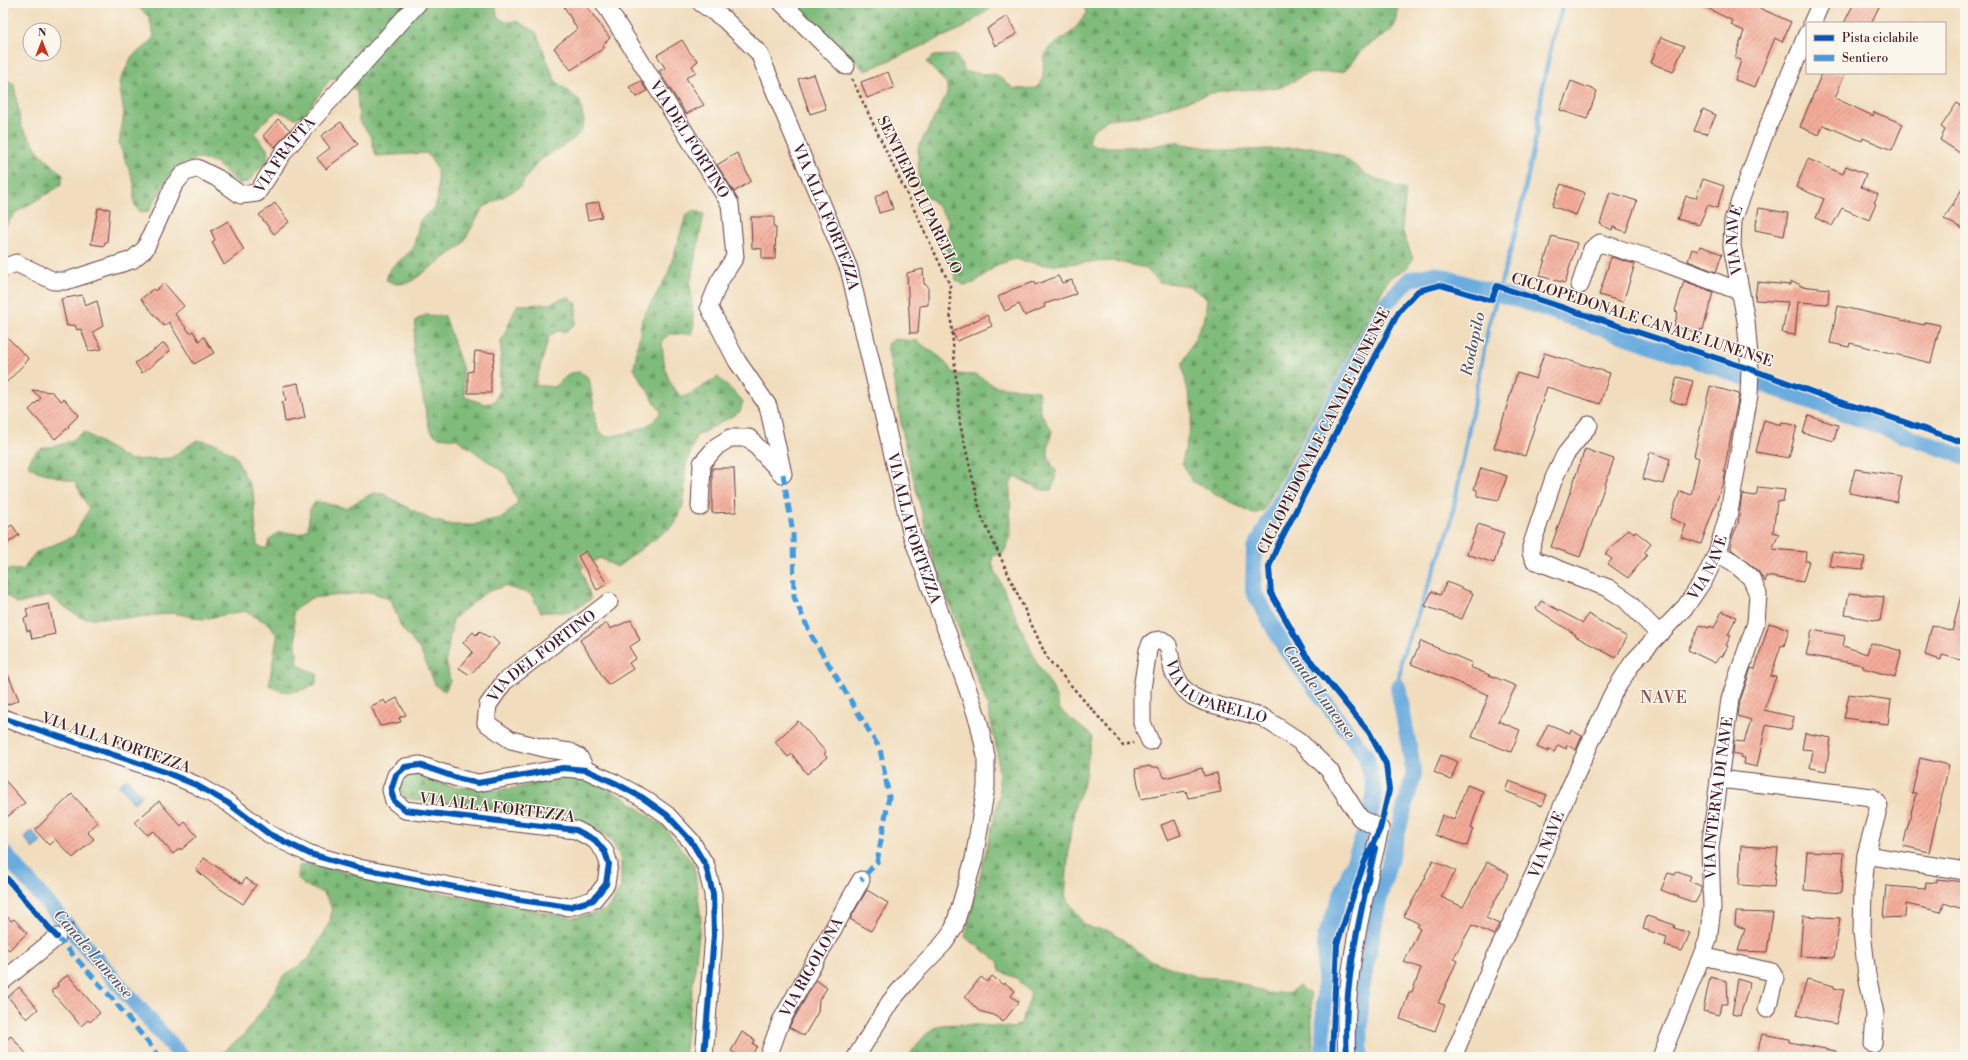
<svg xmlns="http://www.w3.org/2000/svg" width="1968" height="1060" viewBox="0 0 1968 1060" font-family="'Libre Bodoni',serif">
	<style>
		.forest { fill: url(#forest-firs); stroke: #646d52 }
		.water { fill: #6aacde; stroke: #5a6684 }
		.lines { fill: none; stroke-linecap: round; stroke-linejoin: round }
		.stream { stroke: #6aacde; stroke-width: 4.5 }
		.canal { stroke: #6aacde; stroke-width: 16 }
		.building { fill: url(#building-hatch) }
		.minor-casing { stroke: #633c41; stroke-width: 19 }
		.path { stroke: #633c41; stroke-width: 2.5; stroke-dasharray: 3 3; stroke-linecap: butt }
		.minor { stroke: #fff; stroke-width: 17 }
		.quiet { stroke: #409be1; stroke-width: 5; stroke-dasharray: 10 5; stroke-linecap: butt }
		.cycleway-casing { stroke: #fbf7ec; stroke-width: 8 }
		.cycleway { stroke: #0057b8; stroke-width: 6 }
		.labels { text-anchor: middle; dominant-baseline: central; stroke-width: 3; stroke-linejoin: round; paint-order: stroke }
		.street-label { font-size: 15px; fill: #4a1f2b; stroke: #fbf7ec }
		.water-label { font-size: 16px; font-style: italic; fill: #575773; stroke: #fbf7ec }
		.neighbourhood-label { font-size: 16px; letter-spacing: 1px; fill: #865052; stroke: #fbf7ec }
	</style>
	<defs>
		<pattern id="forest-firs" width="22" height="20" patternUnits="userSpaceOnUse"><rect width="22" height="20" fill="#7fbb7a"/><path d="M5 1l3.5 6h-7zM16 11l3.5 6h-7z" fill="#6a9764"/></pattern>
		<pattern id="building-hatch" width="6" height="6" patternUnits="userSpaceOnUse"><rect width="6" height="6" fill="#f4ac99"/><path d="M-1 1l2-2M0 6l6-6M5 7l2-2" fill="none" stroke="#c88b7d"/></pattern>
	</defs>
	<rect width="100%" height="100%" fill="#fbf7ec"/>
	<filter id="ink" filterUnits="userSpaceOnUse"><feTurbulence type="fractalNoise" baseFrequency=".025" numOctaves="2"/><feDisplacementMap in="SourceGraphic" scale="8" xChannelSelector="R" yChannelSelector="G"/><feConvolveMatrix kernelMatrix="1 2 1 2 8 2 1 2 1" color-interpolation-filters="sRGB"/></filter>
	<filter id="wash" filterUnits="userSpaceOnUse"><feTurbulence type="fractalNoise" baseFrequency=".012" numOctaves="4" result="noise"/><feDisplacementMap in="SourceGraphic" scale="16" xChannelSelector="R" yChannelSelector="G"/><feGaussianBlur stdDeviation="0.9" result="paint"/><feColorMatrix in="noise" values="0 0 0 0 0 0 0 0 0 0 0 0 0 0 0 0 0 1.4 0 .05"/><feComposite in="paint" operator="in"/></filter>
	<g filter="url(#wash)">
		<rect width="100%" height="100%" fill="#f1ddbd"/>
		<g class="forest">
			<polygon points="134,3 496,3 497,17 506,22 517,21 536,32 555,80 580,101 584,122 581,132 574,139 537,162 520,187 483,208 461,246 409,283 396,284 386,280 389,270 413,249 420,220 435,207 438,197 437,169 427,153 376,156 371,136 359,121 357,92 341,79 331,78 304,115 295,118 277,111 260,125 255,134 268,150 267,160 248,182 238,183 216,163 197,158 171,173 149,211 139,212 134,203 134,183 119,144 124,113 119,83 132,56 149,44 154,36 149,17"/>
			<polygon points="795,3 998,3 963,28 865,71"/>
			<path d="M1084 3H1302L1309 7 1319 3H1398C1399 35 1387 31 1366 47 1358 52 1352 63 1345 71L1306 74 1280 88 1219 91 1140 116 1108 119 1092 131 1088 141 1097 147H1150L1172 142 1226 151 1312 147 1342 156 1367 175 1406 190 1402 230 1413 259 1407 268 1389 278 1263 511 1253 514 1192 481 1182 463 1193 414 1182 365 1205 317 1207 298 1189 286 1159 282 1145 268 1114 261 1045 265 1015 259 997 265 974 283 964 285 956 280 946 251 948 220 934 202 919 190 918 148 947 94V84L926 62 934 56 955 55 966 72 997 75 1014 89 1036 88 1043 80 1044 59 1048 49 1073 31 1086 14Z"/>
			<polygon points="3,78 14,84 21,126 40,153 63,175 60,186 15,213 3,230"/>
			<path d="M694 210 704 214 690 284 694 325 691 334H670L662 340C663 360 665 385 683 397L692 393 718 377 743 401 740 412 696 436 686 466 683 506 675 524 617 567 600 558 581 568 591 599 571 612H541L531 594 504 586 485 593 453 619 446 660 450 681 445 691 436 686 420 650 401 627 391 600 372 592 311 598 293 611 298 665 318 675 315 685C297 692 286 696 269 685L277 637 271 625 244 611 203 619 172 613 132 618H81L49 596 18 604 3 593V569L23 570 35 553 74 536 89 509 75 482 37 471 28 465C37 441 49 451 68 442 74 440 79 435 84 432L129 460 171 458 197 440 217 444 235 456 253 492 257 545 266 549 270 539 279 532 299 534 308 529 310 509 316 501 346 508 373 493 383 494 431 520 453 525H473L504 517 518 502 506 474 457 439 438 437 430 431 413 350 416 320 426 315 445 316 462 367 465 397 484 404 494 402 499 393 501 342 517 305 548 304 568 297 577 304 575 324 568 331H558L549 336 535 385 555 387 570 373 580 372 589 378 598 430 606 437C626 433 650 431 661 412L634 369 642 319 668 274 686 215Z"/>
			<path d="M895 339 917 341 941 358 955 374 976 375 995 386 1038 391 1041 413 1052 431C1048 449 1044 455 1056 471L1055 481 1051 490H1041L1014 476 1010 485 1011 536 1003 554 993 556 992 564 1037 663 1053 689 1060 710 1092 736 1083 787 1075 805 1070 835 1065 896 1083 923 1092 928 1112 931 1147 959 1197 977 1228 979 1269 994 1290 992 1299 986 1311 995 1313 1057H908C917 1045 924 1033 938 1026 949 1022 999 1026 1013 1028L1022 1022 1031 994 1018 979 1000 971 998 961 965 937 1000 794 997 751 987 704 935 565 905 445 887 344Z"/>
			<polygon points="415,773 450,786 492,790 516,788 564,778 591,781 623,797 664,827 694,865 701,919 684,1057 216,1057 243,1036 268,1003 283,976 309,959 330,921 332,911 329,901 323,893 304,885 298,878 298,867 307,863 411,887 573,918 604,911 612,904 621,887 621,862 618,852 610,839 602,833 573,821 403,798 400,787 402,780"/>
		</g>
		<g class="water">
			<polygon points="127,778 142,796 134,803 119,785"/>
			<polygon points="32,831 41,842 33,849 24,837"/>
		</g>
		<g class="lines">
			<polyline class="stream" points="1398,687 1402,657 1450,527 1489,324 1516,231 1536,137 1543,84 1553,38 1564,3"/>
			<g class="canal">
				<polyline points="3,852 182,1057"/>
				<polyline points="1323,1057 1325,937 1363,837 1370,817 1375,791 1366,756 1286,650 1253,591 1254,550 1386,303 1410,279 1434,274 1528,303 1718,368 1965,457"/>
				<polyline points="1360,1057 1361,994 1380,896 1414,773 1398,687"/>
			</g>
		</g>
		<g id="blocks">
			<g class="building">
				<polygon points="562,3 584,3 610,38 603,45 604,48 571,70 554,48 577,29"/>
				<polygon points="1697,3 1748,3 1791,22 1782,42 1775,38 1755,87 1735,80 1741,60 1735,58 1744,31 1731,25 1733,21"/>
				<polygon points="1854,3 1881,3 1871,23 1844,23"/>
				<polygon points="1007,16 1017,34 995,46 987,29"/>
				<polygon points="1661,37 1684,46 1673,72 1651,63"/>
				<polygon points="682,40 690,53 698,61 692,66 696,72 686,78 704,105 686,114 659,71 665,68 657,55"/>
				<polygon points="888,72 894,88 867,98 861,82"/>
				<polygon points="1822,73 1845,73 1835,98 1873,116 1874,112 1903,124 1892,150 1863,138 1862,141 1826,126 1823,126 1819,135 1800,127"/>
				<polygon points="814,74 826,109 810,114 798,79"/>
				<polygon points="641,81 647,91 637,97 629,87"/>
				<polygon points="1571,81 1597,91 1587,119 1560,110"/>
				<polygon points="1957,103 1965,108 1965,146 1960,153 1940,140 1945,130 1941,127"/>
				<polygon points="1703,109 1716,115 1707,134 1694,131"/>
				<polygon points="278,119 290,130 275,147 263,136"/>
				<polygon points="341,122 358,144 326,169 317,158 330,148 321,136"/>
				<polygon points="737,153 751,181 734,192 717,165"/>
				<polygon points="1808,159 1843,174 1846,166 1866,174 1861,187 1878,194 1874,203 1876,204 1869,220 1842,208 1832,226 1816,218 1824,199 1796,187"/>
				<polygon points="1703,179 1724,186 1717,208 1708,205 1699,225 1677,219 1686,196 1696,198"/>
				<polygon points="1561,184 1585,193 1576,215 1552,206"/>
				<polygon points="1965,184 1965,230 1944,219"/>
				<polygon points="887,190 893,209 879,213 875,197"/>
				<polygon points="1610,192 1637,201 1626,232 1613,227 1612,230 1600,224"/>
				<polygon points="599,202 602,217 588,220 585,205"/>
				<polygon points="275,203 289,222 274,234 259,215"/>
				<polygon points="98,208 110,209 107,242 105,242 104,246 91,244"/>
				<polygon points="1759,208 1788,213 1784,236 1755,230"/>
				<polygon points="751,217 774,217 774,227 776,227 775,259 762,259 762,249 752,248"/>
				<polygon points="228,221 244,250 224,265 212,242 215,240 211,231"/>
				<polygon points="1552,236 1577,243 1565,283 1540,276"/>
				<polygon points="1700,246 1722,254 1716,272 1688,261 1692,249 1698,251"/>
				<polygon points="1611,257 1635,264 1623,302 1599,295"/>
				<polygon points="923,269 924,284 928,286 928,305 920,306 918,333 910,333 907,273"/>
				<polygon points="1058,276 1062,283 1072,280 1076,294 1044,304 1045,307 1025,316 1019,304 1005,311 998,297 1013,289 1034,282 1035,285"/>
				<polygon points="1684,281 1713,292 1703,330 1701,329 1699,333 1674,326 1678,312 1675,311"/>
				<polygon points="1757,282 1791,285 1791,282 1800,284 1800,286 1829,289 1828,304 1798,302 1795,335 1782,333 1788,302 1755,300"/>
				<polygon points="164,283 184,306 175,314 190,333 193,331 199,341 204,337 214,353 194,364 169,322 164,326 141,299 153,289 155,291"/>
				<polygon points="82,295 85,306 97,301 103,326 93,332 102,349 89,351 81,329 77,330 75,325 67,326 61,299"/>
				<polygon points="1838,306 1924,325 1925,322 1940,325 1931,363 1850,343 1849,347 1830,343"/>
				<polygon points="987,315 992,326 957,341 952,332"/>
				<polygon points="3,333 29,359 3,386"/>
				<polygon points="164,343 170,351 142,373 135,363"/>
				<polygon points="475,351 495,353 491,374 491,393 468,393 468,372 473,371"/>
				<polygon points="1544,353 1610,373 1600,404 1547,387 1525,456 1494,448 1517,373 1536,379"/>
				<polygon points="1677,377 1693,381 1686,405 1670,401"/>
				<polygon points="298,383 305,418 285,422 282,402 286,401 283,386"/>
				<polygon points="1710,386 1739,394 1724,472 1726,472 1724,480 1701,544 1681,537 1686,525 1670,518 1680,491 1691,495 1699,458 1694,456"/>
				<polygon points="32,390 52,392 61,401 64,399 79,415 68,426 69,427 55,439 29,410 41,398"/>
				<polygon points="1808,416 1838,425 1834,441 1803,433"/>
				<polygon points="1764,420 1781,425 1782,422 1797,426 1789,458 1756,452"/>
				<polygon points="1585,449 1614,459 1580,557 1551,547"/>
				<polygon points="1650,452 1670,459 1663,484 1643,479"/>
				<polygon points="712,468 734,468 736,512 712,513"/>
				<polygon points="1481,468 1507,476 1499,500 1477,496 1477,490 1474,489"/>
				<polygon points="1855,469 1902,476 1897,502 1849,493"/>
				<polygon points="1758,487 1785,490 1783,501 1777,502 1773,532 1779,534 1772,549 1806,552 1805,561 1809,561 1803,582 1766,576 1765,582 1758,571 1731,549 1732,538 1738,524 1742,494 1756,496"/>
				<polygon points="1478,524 1504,533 1494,563 1467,554"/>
				<polygon points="12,525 19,535 3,546 3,531"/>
				<polygon points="1629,529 1634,533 1635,531 1651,544 1644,553 1647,555 1628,578 1608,564 1612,559 1605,554"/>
				<polygon points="586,551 607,584 597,590 578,556"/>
				<polygon points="1832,552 1865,557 1863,569 1829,566"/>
				<polygon points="1447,582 1473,593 1462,619 1425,606 1432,591 1440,595"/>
				<polygon points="1849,593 1884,597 1880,621 1845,615"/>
				<polygon points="1961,596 1965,597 1965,661 1942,655 1941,660 1925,655 1932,625 1952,631"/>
				<polygon points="1541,601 1583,623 1588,614 1627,637 1616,658 1575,636 1576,635 1536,609"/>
				<polygon points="49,604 55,634 32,639 30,630 27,631 24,618 28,617 26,609"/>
				<polygon points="1722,611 1736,617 1728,635 1731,636 1726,645 1728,646 1722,657 1720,656 1715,663 1688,650 1700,625 1709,628 1710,626 1714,628"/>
				<polygon points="631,620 640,640 629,647 636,658 629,663 633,669 608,685 580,640 607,623 610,629"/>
				<polygon points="1769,623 1789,629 1784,646 1781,645 1771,676 1776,677 1764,710 1794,717 1791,730 1766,725 1757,767 1744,764 1745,758 1741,757 1742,755 1733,753 1734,741 1744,742 1751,720 1738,716 1740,701 1751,668 1755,669"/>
				<polygon points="1812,630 1845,636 1843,646 1867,654 1871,643 1902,651 1895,677 1863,668 1863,665 1806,655"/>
				<polygon points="480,631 489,638 491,636 499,644 470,675 459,668 473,652 463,643 473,632 476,635"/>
				<polygon points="1421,641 1472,663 1470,667 1516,686 1498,721 1520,730 1511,752 1472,737 1489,695 1411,664"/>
				<polygon points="3,663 19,700 7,705 3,696"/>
				<polygon points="1849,694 1891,700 1888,724 1844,718"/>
				<polygon points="397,698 406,715 399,718 401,722 380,726 371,706 384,700 386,704"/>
				<polygon points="798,721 826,752 824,754 827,757 807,774 792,754 788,757 775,742"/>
				<polygon points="1548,724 1570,733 1571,730 1582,736 1576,750 1567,745 1566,749 1558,745 1554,752 1549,749 1548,752 1537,747"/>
				<polygon points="1805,733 1831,738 1826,771 1810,768 1813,750 1802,749"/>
				<polygon points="1441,755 1458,762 1451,780 1434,772"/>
				<polygon points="1920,758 1949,765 1929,852 1903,846 1916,793 1912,793"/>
				<polygon points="1150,766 1151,768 1158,767 1165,778 1202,768 1204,776 1217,773 1221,792 1188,798 1186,791 1141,799 1135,769"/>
				<polygon points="3,778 25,803 3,820"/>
				<polygon points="1509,781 1547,795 1542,806 1505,791"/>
				<polygon points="1467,785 1483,791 1471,828 1473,829 1467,846 1435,835 1442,815 1454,820"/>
				<polygon points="72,794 98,822 87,832 94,839 73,858 55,839 49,845 35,830"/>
				<polygon points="159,801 181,826 185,822 197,836 181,850 180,848 173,854 153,831 147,835 135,822"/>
				<polygon points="1175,820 1181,835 1167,840 1161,825"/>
				<polygon points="1741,846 1778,848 1774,887 1739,885"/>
				<polygon points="1807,851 1844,853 1841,893 1804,890"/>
				<polygon points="204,858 242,884 245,878 256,885 243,904 213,884 196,870"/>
				<polygon points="1433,860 1456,871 1441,897 1463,907 1487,862 1509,874 1486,918 1499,924 1494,935 1472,925 1453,959 1457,961 1438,1003 1445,1005 1435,1031 1400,1019 1409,992 1412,992 1421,968 1404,962 1420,929 1417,927 1419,924 1404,916 1426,877 1425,876"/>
				<polygon points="1677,871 1691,876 1689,881 1701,886 1701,892 1695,903 1661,890 1668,873 1675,875"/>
				<polygon points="1937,879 1965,882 1965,910 1944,903 1941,912 1906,904 1905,917 1883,918 1886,886 1925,889 1926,882 1937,883"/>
				<polygon points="867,890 888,903 871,931 850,919"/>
				<polygon points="3,912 11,921 14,919 27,933 9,950 3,944"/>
				<polygon points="1736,912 1773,913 1767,952 1738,951 1745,929 1735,925"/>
				<polygon points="1647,916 1675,925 1674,928 1690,933 1682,951 1665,946 1667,937 1643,929"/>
				<polygon points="1803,916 1840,918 1834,958 1800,956"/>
				<polygon points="68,975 100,1013 90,1022 88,1020 81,1026 51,991 58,986 57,983"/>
				<polygon points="992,976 1003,985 1005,983 1015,991 1011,996 1019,1002 1003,1022 994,1015 979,1011 965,997 981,977 987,982"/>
				<polygon points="1710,977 1727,981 1728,1004 1721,1004 1719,1015 1703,1011"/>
				<polygon points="1738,979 1750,983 1740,1016 1732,1014"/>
				<polygon points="1807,979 1834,986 1834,988 1844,990 1836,1024 1825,1022 1797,1015"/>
				<polygon points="816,980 827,988 819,1000 818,1012 804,1036 789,1027"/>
				<polygon points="19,987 38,1009 27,1019 8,997"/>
				<polygon points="742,1032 755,1040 753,1044 757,1046 751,1057 741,1057 731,1051"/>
				<polygon points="1762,1034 1789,1039 1789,1042 1836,1051 1836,1057 1756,1057"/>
				<polygon points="11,1036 29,1057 3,1057 3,1042"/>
			</g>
		</g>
	</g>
	<g filter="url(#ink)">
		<use href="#blocks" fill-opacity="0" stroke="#633c41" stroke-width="1"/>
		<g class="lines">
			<g class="minor-casing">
				<g id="minor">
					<path id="s1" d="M604 3 730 204 735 257 719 282 709 307 737 361 768 406 783 474"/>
					<path id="s2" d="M701 3 724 19 759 53 849 269 912 536 967 687 979 723 986 756V787L974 859 954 928 944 943 912 976 890 1002 856 1057"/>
					<polyline points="782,3 846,66"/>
					<polyline points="1812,23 1821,3"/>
					<path id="s3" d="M3 268 16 263 54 281H66L132 260 145 249 174 185 184 173 197 168 217 178 241 195 257 193 285 150 418 3"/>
					<polyline points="1580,285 1592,249 1600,243 1662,262 1739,291"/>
					<polyline points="1589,425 1565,455 1554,478 1531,547 1531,553 1534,560 1608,588 1625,599 1659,634"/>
					<polyline points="700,507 702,463 717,446 730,438 749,438 782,474"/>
					<polyline points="3,718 165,772 196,785 228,803 269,834 310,854 359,868 520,900 569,907 593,900 606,884 609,864 605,852 595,840 576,830 405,810 394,801 391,790 396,775 405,767 420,765 460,779 478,783 563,768 586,770 615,783 643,798 667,815 691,841 706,866 713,894 714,935 704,1057"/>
					<path id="s4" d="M1150 741 1142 723V689L1148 650 1151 643 1154 641 1162 640 1168 645 1173 671 1182 687 1192 696 1204 702 1262 717 1299 741 1329 770 1360 818 1380 829C1363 902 1342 983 1347 1057"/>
					<path id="s5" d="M586 770 579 757 570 752 548 749 511 740 486 723 488 705 504 682 609 602"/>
					<polyline points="1719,779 1872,797 1879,806 1866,855 1863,890 1862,932 1867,975 1875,1014 1873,1044"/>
					<polyline points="1866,855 1965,871"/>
					<polyline points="1702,956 1772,972 1775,978 1767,1009"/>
					<polyline points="3,981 57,937"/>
					<path id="s6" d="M768 1057 781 1021 861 880"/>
					<path id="s7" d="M1453 1057 1492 964 1538 866 1568 792 1612 695 1633 662 1686 606 1705 578 1717 553 1729 512 1749 395 1750 369 1746 321 1732 246 1733 220 1763 138 1807 34"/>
					<path id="s8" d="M1661 1057 1708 940 1712 908 1710 847 1730 699 1756 623 1758 594 1751 578 1733 562 1717 553"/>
				</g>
			</g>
			<g class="path">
				<polyline points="852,79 950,285 950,309 960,424 981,515 1047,658 1123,745 1134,743"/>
				<polyline points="68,928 74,923"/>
			</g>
			<use href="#minor" class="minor"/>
			<g class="quiet">
				<polyline points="783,474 793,533 794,597 811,635 880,749 889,797 877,862 861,880"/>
				<polyline points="57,937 110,996 160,1057"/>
			</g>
			<g class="cycleway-casing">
				<g id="cycleway">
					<polyline points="3,718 165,772 196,785 228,803 269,834 310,854 359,868 520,900 569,907 593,900 606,884 609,864 605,852 595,840 576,830 405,810 394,801 391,790 396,775 405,767 420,765 460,779 478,783 563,768 586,770 615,783 643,798 667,815 691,841 706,866 713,894 714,935 704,1057"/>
					<polyline points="3,874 57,937"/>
					<polyline points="1332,1057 1337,944 1364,863 1380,829 1389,790 1386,764 1369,732 1305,654 1271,593 1269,567 1277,547 1399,311 1418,291 1440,285 1489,300 1492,299 1497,286 1750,369 1837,401 1887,416 1965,443"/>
					<path d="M1347 1057C1342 987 1360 915 1375 848"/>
				</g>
			</g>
			<use href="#cycleway" class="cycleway"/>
		</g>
	</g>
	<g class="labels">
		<g class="street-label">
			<text stroke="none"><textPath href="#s1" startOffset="161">VIA DEL FORTINO</textPath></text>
			<text stroke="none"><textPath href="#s3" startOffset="369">VIA FRATTA</textPath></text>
			<text transform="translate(919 195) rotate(64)">SENTIERO LUPARELLO</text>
			<text stroke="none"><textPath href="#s2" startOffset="254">VIA ALLA FORTEZZA</textPath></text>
			<text stroke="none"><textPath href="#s7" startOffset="891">VIA NAVE</textPath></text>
			<text transform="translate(1642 320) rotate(18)">CICLOPEDONALE CANALE LUNENSE</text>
			<text transform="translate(1324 431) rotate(-63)">CICLOPEDONALE CANALE LUNENSE</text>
			<text stroke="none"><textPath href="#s2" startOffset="578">VIA ALLA FORTEZZA</textPath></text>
			<text stroke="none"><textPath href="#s7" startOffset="556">VIA NAVE</textPath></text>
			<text stroke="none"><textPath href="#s5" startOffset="207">VIA DEL FORTINO</textPath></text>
			<text stroke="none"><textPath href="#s4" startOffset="196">VIA LUPARELLO</textPath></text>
			<text transform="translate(116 743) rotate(19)">VIA ALLA FORTEZZA</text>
			<text stroke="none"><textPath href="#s8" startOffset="269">VIA INTERNA DI NAVE</textPath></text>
			<text transform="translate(497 808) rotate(7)">VIA ALLA FORTEZZA</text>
			<text stroke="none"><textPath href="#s7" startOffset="232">VIA NAVE</textPath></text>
			<text stroke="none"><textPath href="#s6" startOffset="100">VIA RIGOLONA</textPath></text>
		</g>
		<g class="water-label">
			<text transform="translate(1473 344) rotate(-78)">Rodopilo</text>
			<text transform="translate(1319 692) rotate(54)">Canale Lunense</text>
			<text transform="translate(93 954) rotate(49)">Canale Lunense</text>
		</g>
		<g class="neighbourhood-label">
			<text x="1664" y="698">NAVE</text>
		</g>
	</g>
	<rect width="1968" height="1060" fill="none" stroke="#fbf7ec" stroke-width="16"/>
	<rect x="1806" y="22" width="140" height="52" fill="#fbf7ec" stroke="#b4a19f"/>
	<rect x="1814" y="35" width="20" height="6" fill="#0057b8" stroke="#b4a19f"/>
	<text x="1842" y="42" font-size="12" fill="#4a1f2b">Pista ciclabile</text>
	<rect x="1814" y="55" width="20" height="6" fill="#409be1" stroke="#b4a19f"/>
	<text x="1842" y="62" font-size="12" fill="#4a1f2b">Sentiero</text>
	<g transform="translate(42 42)"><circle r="19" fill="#fbf7ec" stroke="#b4a19f"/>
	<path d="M0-3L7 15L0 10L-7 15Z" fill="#c8321e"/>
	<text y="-6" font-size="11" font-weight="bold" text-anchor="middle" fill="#4a1f2b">N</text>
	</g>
</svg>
